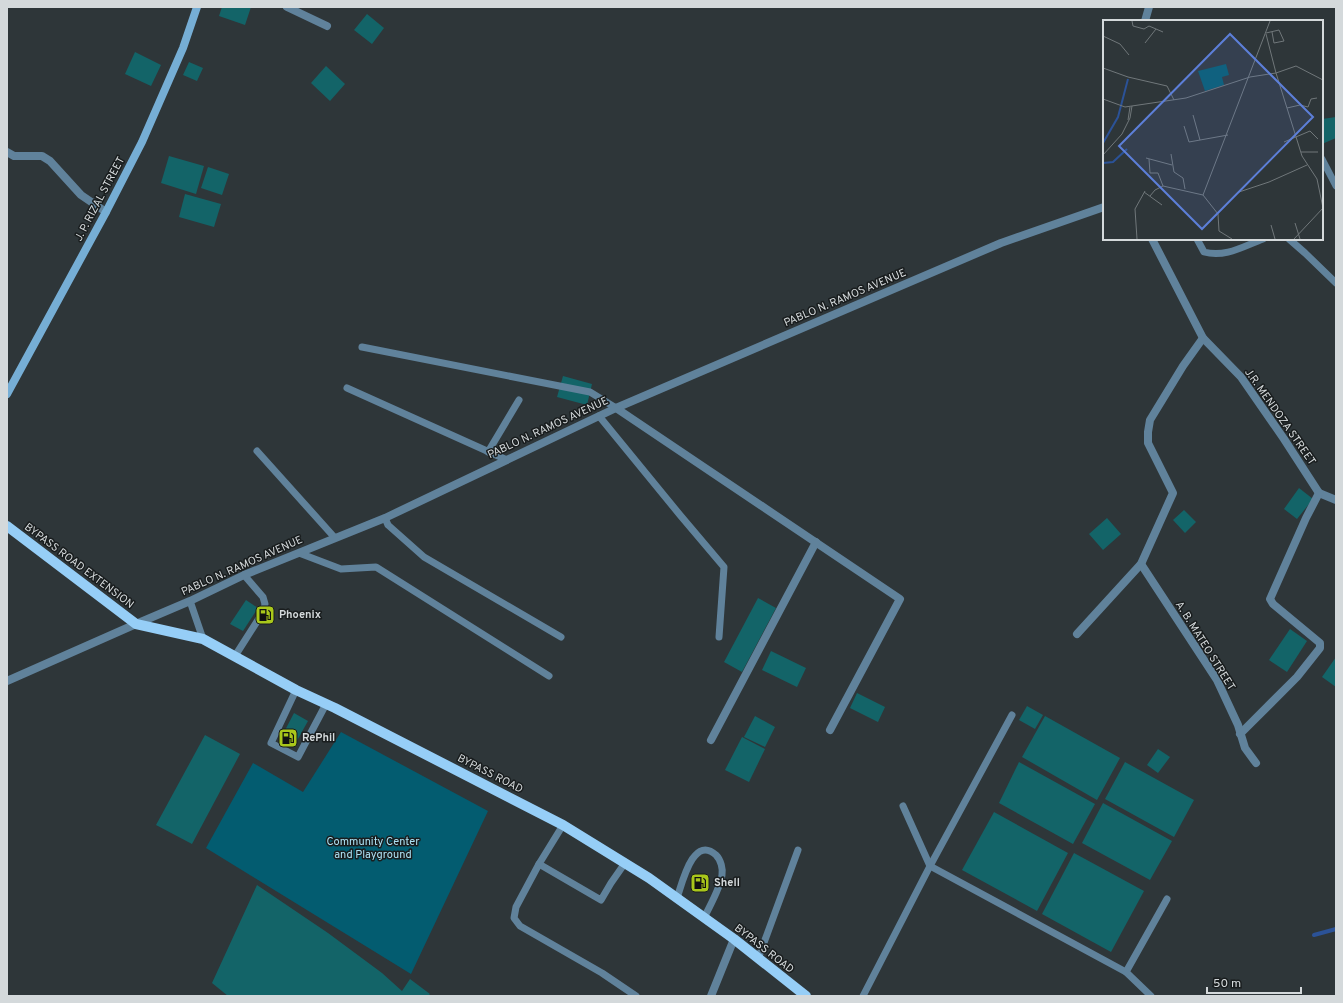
<svg xmlns="http://www.w3.org/2000/svg" width="1343" height="1003" viewBox="0 0 1343 1003" font-family="Overpass,sans-serif">
	<style>
		.green { fill: #035c70 }
		.lines { fill: none; stroke-linecap: round; stroke-linejoin: round }
		.stream { stroke: #2b5297; stroke-width: 4 }
		.building { fill: #136468 }
		.service { stroke: #60829b; stroke-width: 7 }
		.minor { stroke: #60829b; stroke-width: 8 }
		.tertiary { stroke: #60829b; stroke-width: 8 }
		.secondary { stroke: #76aed5; stroke-width: 8 }
		.primary { stroke: #96cef7; stroke-width: 10 }
		.labels { text-anchor: middle; dominant-baseline: central; stroke-width: 3; stroke-linejoin: round; paint-order: stroke }
		.street-label { font-size: 11px; fill: #d4d9db; stroke: #191d1e }
		.poi-label { font-size: 11px; font-weight: bold; fill: #d4d9db; stroke: #191d1e; text-anchor: start }
		.park-label { font-size: 11px; fill: #ace1f3; stroke: #191d1e }
		.inset-river { fill: none; stroke: #2b5297; stroke-width: 2 }
		.inset-road { fill: none; stroke: #70777a; stroke-width: 1 }
		.view { fill: #5d7fd9; fill-opacity: 0.15; stroke: #5d7fd9; stroke-width: 2 }
		.inset-edge { fill: none; stroke: #d4d9db; stroke-width: 2 }
	</style>
	<rect width="100%" height="100%" fill="#2e3639"/>
	<polygon class="green" points="341,732 488,811 411,974 206,848 253,763 303,792"/>
	<g class="lines">
		<polyline class="stream" points="1314,935 1336,929"/>
	</g>
	<g class="building">
		<polygon points="222,7 251,7 245,25 219,16"/>
		<polygon points="367,14 384,28 372,44 354,30"/>
		<polygon points="135,52 161,65 151,86 125,74"/>
		<polygon points="189,62 203,68 197,81 183,75"/>
		<polygon points="326,66 345,84 330,101 311,83"/>
		<polygon points="1336,117 1336,138 1322,144 1322,119"/>
		<polygon points="169,156 204,166 196,194 161,183"/>
		<polygon points="208,167 229,174 222,195 201,188"/>
		<polygon points="185,194 221,204 214,227 179,217"/>
		<polygon points="563,376 592,384 587,405 557,397"/>
		<polygon points="1299,488 1313,499 1297,519 1284,509"/>
		<polygon points="1184,510 1196,522 1185,533 1173,520"/>
		<polygon points="1107,518 1121,534 1103,550 1089,534"/>
		<polygon points="758,598 776,608 742,672 724,662"/>
		<polygon points="246,600 258,608 243,631 230,624"/>
		<polygon points="1290,629 1307,641 1287,672 1269,660"/>
		<polygon points="771,651 806,668 797,687 762,670"/>
		<polygon points="1336,657 1336,687 1322,677"/>
		<polygon points="857,693 885,707 878,722 850,708"/>
		<polygon points="1027,706 1043,715 1035,729 1019,720"/>
		<polygon points="294,713 308,721 294,746 281,738"/>
		<polygon points="755,716 775,727 765,747 744,737"/>
		<polygon points="1045,716 1120,758 1097,800 1022,757"/>
		<polygon points="205,735 240,754 192,844 156,825"/>
		<polygon points="742,737 765,749 749,782 725,770"/>
		<polygon points="1158,749 1170,757 1158,773 1147,765"/>
		<polygon points="1019,762 1095,804 1073,844 999,803"/>
		<polygon points="1125,762 1194,800 1174,837 1105,799"/>
		<polygon points="1103,803 1172,841 1150,880 1082,843"/>
		<polygon points="994,812 1068,853 1037,911 962,870"/>
		<polygon points="1074,853 1144,891 1111,952 1042,914"/>
		<polygon points="257,885 328,933 382,973 402,991 410,979 430,994 428,996 228,996 212,983"/>
	</g>
	<g class="lines">
		<g class="service">
			<polyline points="1322,159 1336,186"/>
			<path d="M1197 239 1204 252C1225 258 1244 246 1263 239"/>
			<polyline points="1289,239 1305,253 1336,283"/>
			<polyline points="362,347 590,392 616,408"/>
			<polyline points="347,388 507,460"/>
			<polyline points="599,416 680,515 724,567 719,637"/>
			<polyline points="257,451 335,538"/>
			<polyline points="488,452 519,400"/>
			<polyline points="385,518 388,525 424,557 561,637"/>
			<polyline points="299,553 341,569 376,567 549,676"/>
			<polyline points="190,601 203,639"/>
			<polyline points="235,656 263,612 265,604 263,597 244,575"/>
			<polyline points="296,690 271,743 298,757 326,704"/>
			<polyline points="903,806 930,866 1126,972 1151,996"/>
			<polyline points="563,825 539,864 601,900 611,883 625,863"/>
			<polyline points="539,864 516,907 514,918 520,926 602,973 636,996"/>
			<path d="M677 898C682 884 693 834 716 855 721 860 723 869 722 875 720 889 710 905 704 918"/>
			<polyline points="758,959 798,850"/>
			<polyline points="1126,972 1167,899"/>
			<polyline points="863,996 930,866 1012,715"/>
		</g>
		<g class="minor">
			<polyline points="287,7 327,26"/>
			<polyline points="7,152 14,156 42,156 50,161 81,195 106,212"/>
			<polyline points="1152,239 1203,338 1241,377 1284,439 1319,493"/>
			<polyline points="616,408 900,599 830,730"/>
			<polyline points="1319,493 1336,500"/>
			<polyline points="1141,564 1217,680 1238,725 1245,748 1256,763"/>
			<polyline points="1077,634 1141,564 1173,493 1148,443 1148,432 1150,420 1183,366 1203,338"/>
			<polyline points="1240,734 1297,677 1320,648 1320,643 1273,604 1270,599 1306,518 1319,493"/>
			<polyline points="711,740 816,542"/>
			<polyline points="711,996 734,939"/>
		</g>
		<g class="tertiary">
			<polyline points="1145,21 1149,7"/>
			<polyline points="7,681 136,624 190,601 244,575 385,518 616,408 1001,243 1104,207"/>
		</g>
		<polyline class="secondary" points="7,394 106,212 142,142 183,48 197,7"/>
		<polyline class="primary" points="7,526 136,624 203,639 296,690 335,708 563,825 649,878 734,939 806,996"/>
	</g>
	<defs>
		<g id="fuel-square" transform="scale(1)"><rect x="-9" y="-9" width="18" height="18" rx="4" fill="#a9c71b" stroke="#191d1e"/><path d="M-5.5-6h7V0h2V4h1.3V-2.5L3-4.5l.8-.8L6-3V5H2.5V1h-1V6h-7ZM-4.2-4.7v3.2H.2V-4.7Z" fill="#111"/></g>
	</defs>
	<g fill-rule="evenodd">
		<use href="#fuel-square" x="265" y="615"/>
		<use href="#fuel-square" x="288" y="738"/>
		<use href="#fuel-square" x="700" y="883"/>
	</g>
	<g class="labels">
		<g class="street-label">
			<text transform="translate(100 199) rotate(-62)">J. P. RIZAL STREET</text>
			<text transform="translate(845 298) rotate(-23)">PABLO N. RAMOS AVENUE</text>
			<text transform="translate(1280 417) rotate(55)">J.R. MENDOZA STREET</text>
			<text transform="translate(548 428) rotate(-25)">PABLO N. RAMOS AVENUE</text>
			<text transform="translate(79 566) rotate(37)">BYPASS ROAD EXTENSION</text>
			<text transform="translate(242 566) rotate(-24)">PABLO N. RAMOS AVENUE</text>
			<text transform="translate(1205 646) rotate(58)">A. B. MATEO STREET</text>
			<text transform="translate(490 774) rotate(27)">BYPASS ROAD</text>
			<text transform="translate(764 949) rotate(38)">BYPASS ROAD</text>
		</g>
		<g class="poi-label">
			<text x="279" y="615">Phoenix</text>
			<text x="302" y="738">RePhil</text>
			<text x="714" y="883">Shell</text>
		</g>
		<g class="park-label">
			<text x="373" y="842">Community Center<tspan x="373" dy="13">and Playground</tspan></text>
		</g>
	</g>
	<g transform="translate(1103 20)">
		<rect width="220" height="220" fill="#2e3639"/>
		<path d="M123 44 126 55 119 57 121 65 102 71 95 51Z" fill="#035c70"/>
		<path class="inset-river" d="M0 123 15 97 25 59M0 143 10 142 24 129"/>
		<path class="inset-road" d="M29 1 30 6 41 9 46 6 60 12M163 13 176 10 181 21 171 23 169 12M163 14 173 53M0 16 17 24 26 35M42 23 53 9M0 48 25 57 64 66 71 80M173 53 199 136 214 159 220 188M0 79 22 87 83 78 147 57 173 53 193 46 220 60M184 88 197 85 205 87 208 79 214 78M90 95 97 120M25 100 27 87M81 106 86 122 125 115M181 122 207 111 215 119M198 132H215M68 134 71 152 80 158 82 169M0 135 19 114 27 98 29 86M43 138 69 145M46 139 47 153H55L60 166M60 166 100 175M41 172 59 185M136 172 166 162 204 145M100 175 167 1M100 175 115 194 116 211M47 176 52 170 60 166M192 203 197 219M168 205 172 219M116 211 129 219M34 219 32 189 42 171M191 219 220 188"/>
		<path class="view" d="M127 14 210 97 99 209 16 126Z"/>
		<rect width="220" height="220" class="inset-edge"/>
	</g>
	<rect width="1343" height="1003" fill="none" stroke="#d4d9db" stroke-width="16"/>
	<path d="M1207 987v6h94v-6" fill="none" stroke="#d4d9db" stroke-width="2"/>
	<text x="1213" y="987" font-size="12" fill="#d4d9db" stroke="#191d1e" stroke-width="3" paint-order="stroke">50 m</text>
</svg>
